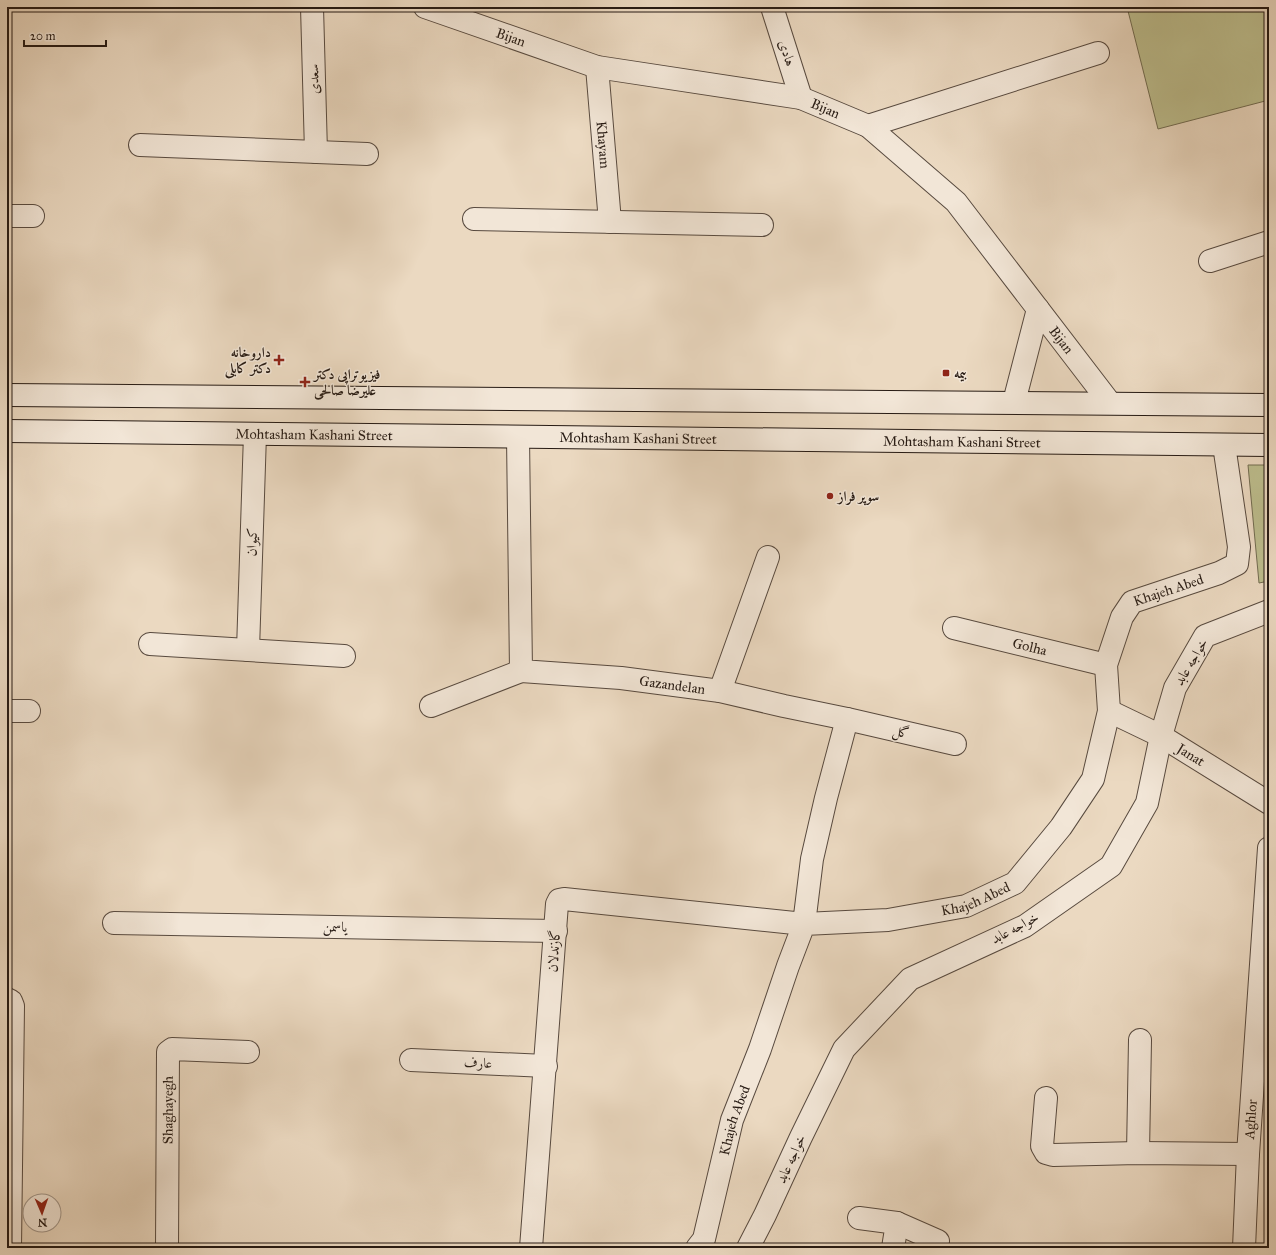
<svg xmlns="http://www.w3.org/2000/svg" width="1276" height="1255" viewBox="0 0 1276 1255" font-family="'IM FELL Great Primer',Amiri,serif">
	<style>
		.green { fill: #bdbe8e; stroke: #726c51 }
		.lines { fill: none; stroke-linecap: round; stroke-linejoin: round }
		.street-casing { stroke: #584a3f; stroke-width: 24 }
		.secondary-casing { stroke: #271b14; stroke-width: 24 }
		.street { stroke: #f2e6d7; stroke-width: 22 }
		.secondary { stroke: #f2e6d7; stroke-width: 22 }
		.poi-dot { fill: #8f2418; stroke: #f2e6d7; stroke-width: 1.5 }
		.labels { text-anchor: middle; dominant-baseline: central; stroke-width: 3; stroke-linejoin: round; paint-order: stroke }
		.street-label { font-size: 14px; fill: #271b14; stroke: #f2e6d7 }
		.poi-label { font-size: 14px; font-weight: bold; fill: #271b14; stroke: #f2e6d7; text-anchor: start }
	</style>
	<rect width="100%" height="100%" fill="#ebd9c1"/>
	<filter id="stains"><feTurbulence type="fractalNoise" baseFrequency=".005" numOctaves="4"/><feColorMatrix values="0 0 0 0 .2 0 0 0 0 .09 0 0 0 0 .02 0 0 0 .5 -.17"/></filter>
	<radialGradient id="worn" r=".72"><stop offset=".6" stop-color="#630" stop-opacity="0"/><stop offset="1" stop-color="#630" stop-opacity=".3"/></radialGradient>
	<g class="green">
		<polygon points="1127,7 1269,7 1269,100 1158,129"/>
		<polygon points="1248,465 1269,465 1269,581 1259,583"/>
	</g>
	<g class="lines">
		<g class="street-casing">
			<g id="street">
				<polyline points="312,7 316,152"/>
				<path id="s1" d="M425 7 597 67 801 98 868 126 956 202 1110 403"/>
				<polyline points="772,7 801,98"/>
				<path id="s2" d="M597 67 610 222"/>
				<polyline points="868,126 1098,53"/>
				<polyline points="140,145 367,154"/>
				<polyline points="7,216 33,216"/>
				<polyline points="474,219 762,225"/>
				<polyline points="1210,261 1269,242"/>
				<polyline points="1014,402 1038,309"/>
				<path id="s3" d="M518 437 521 671 621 678 720 691 784 706 847 719 826 798 812 859 804 924 564 899 559 900 557 904 531 1248"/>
				<path id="s4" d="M954 628 1106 665"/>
				<polyline points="150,644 344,656"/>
				<polyline points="248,650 255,434"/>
				<polyline points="720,691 768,557"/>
				<polyline points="431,706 521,671"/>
				<polyline points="7,711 29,711"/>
				<path id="s5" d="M1109 711 1161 736 1269 803"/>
				<polyline points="847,719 955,744"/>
				<polyline points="114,923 556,931"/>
				<polyline points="7,999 11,1001 13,1006 10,1248"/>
				<polyline points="411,1060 546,1066"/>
				<polyline points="1046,1098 1042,1146 1046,1153 1053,1155 1138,1153 1248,1154"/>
				<polyline points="1138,1153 1140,1040"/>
				<polyline points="859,1218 897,1223 938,1241"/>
				<path id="s6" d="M167 1248 168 1052 172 1049 248 1052"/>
				<path id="s7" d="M697 1248 704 1239 732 1120 760 1049 788 966 804 924 888 920 966 906 1015 883 1061 827 1093 779 1109 711 1106 665 1122 617 1132 602 1219 573 1237 564 1239 547 1224 445"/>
				<polyline points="748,1248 765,1215 801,1137 844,1049 910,979 1025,926 1111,866 1147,803 1161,736 1175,688 1205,636 1269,611"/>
				<polyline points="893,1248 897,1223"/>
				<path id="s8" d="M1244 1248 1248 1154 1269 848"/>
			</g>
		</g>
		<g class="secondary-casing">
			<g id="secondary">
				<polyline points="7,395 1269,405"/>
				<path id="s9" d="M7 431 1269 445"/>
			</g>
		</g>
		<use href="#street" class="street"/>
		<use href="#secondary" class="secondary"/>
	</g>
	<g class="poi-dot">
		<path d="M277 354h4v4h4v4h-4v4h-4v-4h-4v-4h4z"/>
		<rect x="942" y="369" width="8" height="8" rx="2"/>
		<path d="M303 376h4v4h4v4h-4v4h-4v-4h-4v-4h4z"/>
		<circle cx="830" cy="496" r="4"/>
	</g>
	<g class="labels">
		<g class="street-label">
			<text stroke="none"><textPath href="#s1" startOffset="91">Bijan</textPath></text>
			<text transform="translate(787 53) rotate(73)">هادی</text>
			<text transform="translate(314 79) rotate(-91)">سعدی</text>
			<text stroke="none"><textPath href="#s1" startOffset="415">Bijan</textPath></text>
			<text stroke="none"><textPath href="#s2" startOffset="78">Khayam</textPath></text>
			<text stroke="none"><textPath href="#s1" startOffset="751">Bijan</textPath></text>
			<text stroke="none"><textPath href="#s9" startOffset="307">Mohtasham Kashani Street</textPath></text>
			<text stroke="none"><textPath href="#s9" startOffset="631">Mohtasham Kashani Street</textPath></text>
			<text stroke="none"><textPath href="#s9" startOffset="955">Mohtasham Kashani Street</textPath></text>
			<text transform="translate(252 542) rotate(-88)">کیوان</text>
			<text stroke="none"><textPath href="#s7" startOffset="913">Khajeh Abed</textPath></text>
			<text stroke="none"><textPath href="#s4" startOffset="78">Golha</textPath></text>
			<text transform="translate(1191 662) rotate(-59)">خواجه عابد</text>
			<text stroke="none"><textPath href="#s3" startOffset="386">Gazandelan</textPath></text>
			<text transform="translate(901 732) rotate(13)">گل</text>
			<text stroke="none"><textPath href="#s5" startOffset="93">Janat</textPath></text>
			<text stroke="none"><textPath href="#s7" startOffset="517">Khajeh Abed</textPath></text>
			<text transform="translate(335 927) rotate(1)">یاسمن</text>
			<text transform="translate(1015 928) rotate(-28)">خواجه عابد</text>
			<text transform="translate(554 951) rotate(-86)">گازندلان</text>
			<text transform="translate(478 1063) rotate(2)">عارف</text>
			<text stroke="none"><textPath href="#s6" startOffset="138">Shaghayegh</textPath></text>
			<text stroke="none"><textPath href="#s8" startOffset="129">Aghlor</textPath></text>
			<text stroke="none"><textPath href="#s7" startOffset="134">Khajeh Abed</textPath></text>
			<text transform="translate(791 1159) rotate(-65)">خواجه عابد</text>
		</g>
		<g class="poi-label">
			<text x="271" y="352" text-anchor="end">داروخانه<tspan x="271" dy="16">دکتر کابلی</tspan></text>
			<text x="954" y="373">بیمه</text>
			<text x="314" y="374">فیزیوتراپی دکتر<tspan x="314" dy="16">علیرضا صالحی</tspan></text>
			<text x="838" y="496">سوپر فراز</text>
		</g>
	</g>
	<rect width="1276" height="1255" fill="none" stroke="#ebd9c1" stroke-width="24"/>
	<rect x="8" y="8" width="1260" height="1239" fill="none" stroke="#271b14" stroke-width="2"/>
	<rect x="12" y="12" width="1252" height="1231" fill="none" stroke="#271b14"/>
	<g transform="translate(42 1213) rotate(178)"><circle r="19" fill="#f2e6d7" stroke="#a19589"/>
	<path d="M0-3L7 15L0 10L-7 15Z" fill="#8f2418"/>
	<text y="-6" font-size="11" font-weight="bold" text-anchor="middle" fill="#271b14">N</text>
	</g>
	<path d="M24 40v6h82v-6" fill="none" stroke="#271b14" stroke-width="2"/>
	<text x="30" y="40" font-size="12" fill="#271b14" stroke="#f2e6d7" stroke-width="3" paint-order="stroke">20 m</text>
	<rect width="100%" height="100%" filter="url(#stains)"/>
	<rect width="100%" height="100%" fill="url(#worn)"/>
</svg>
